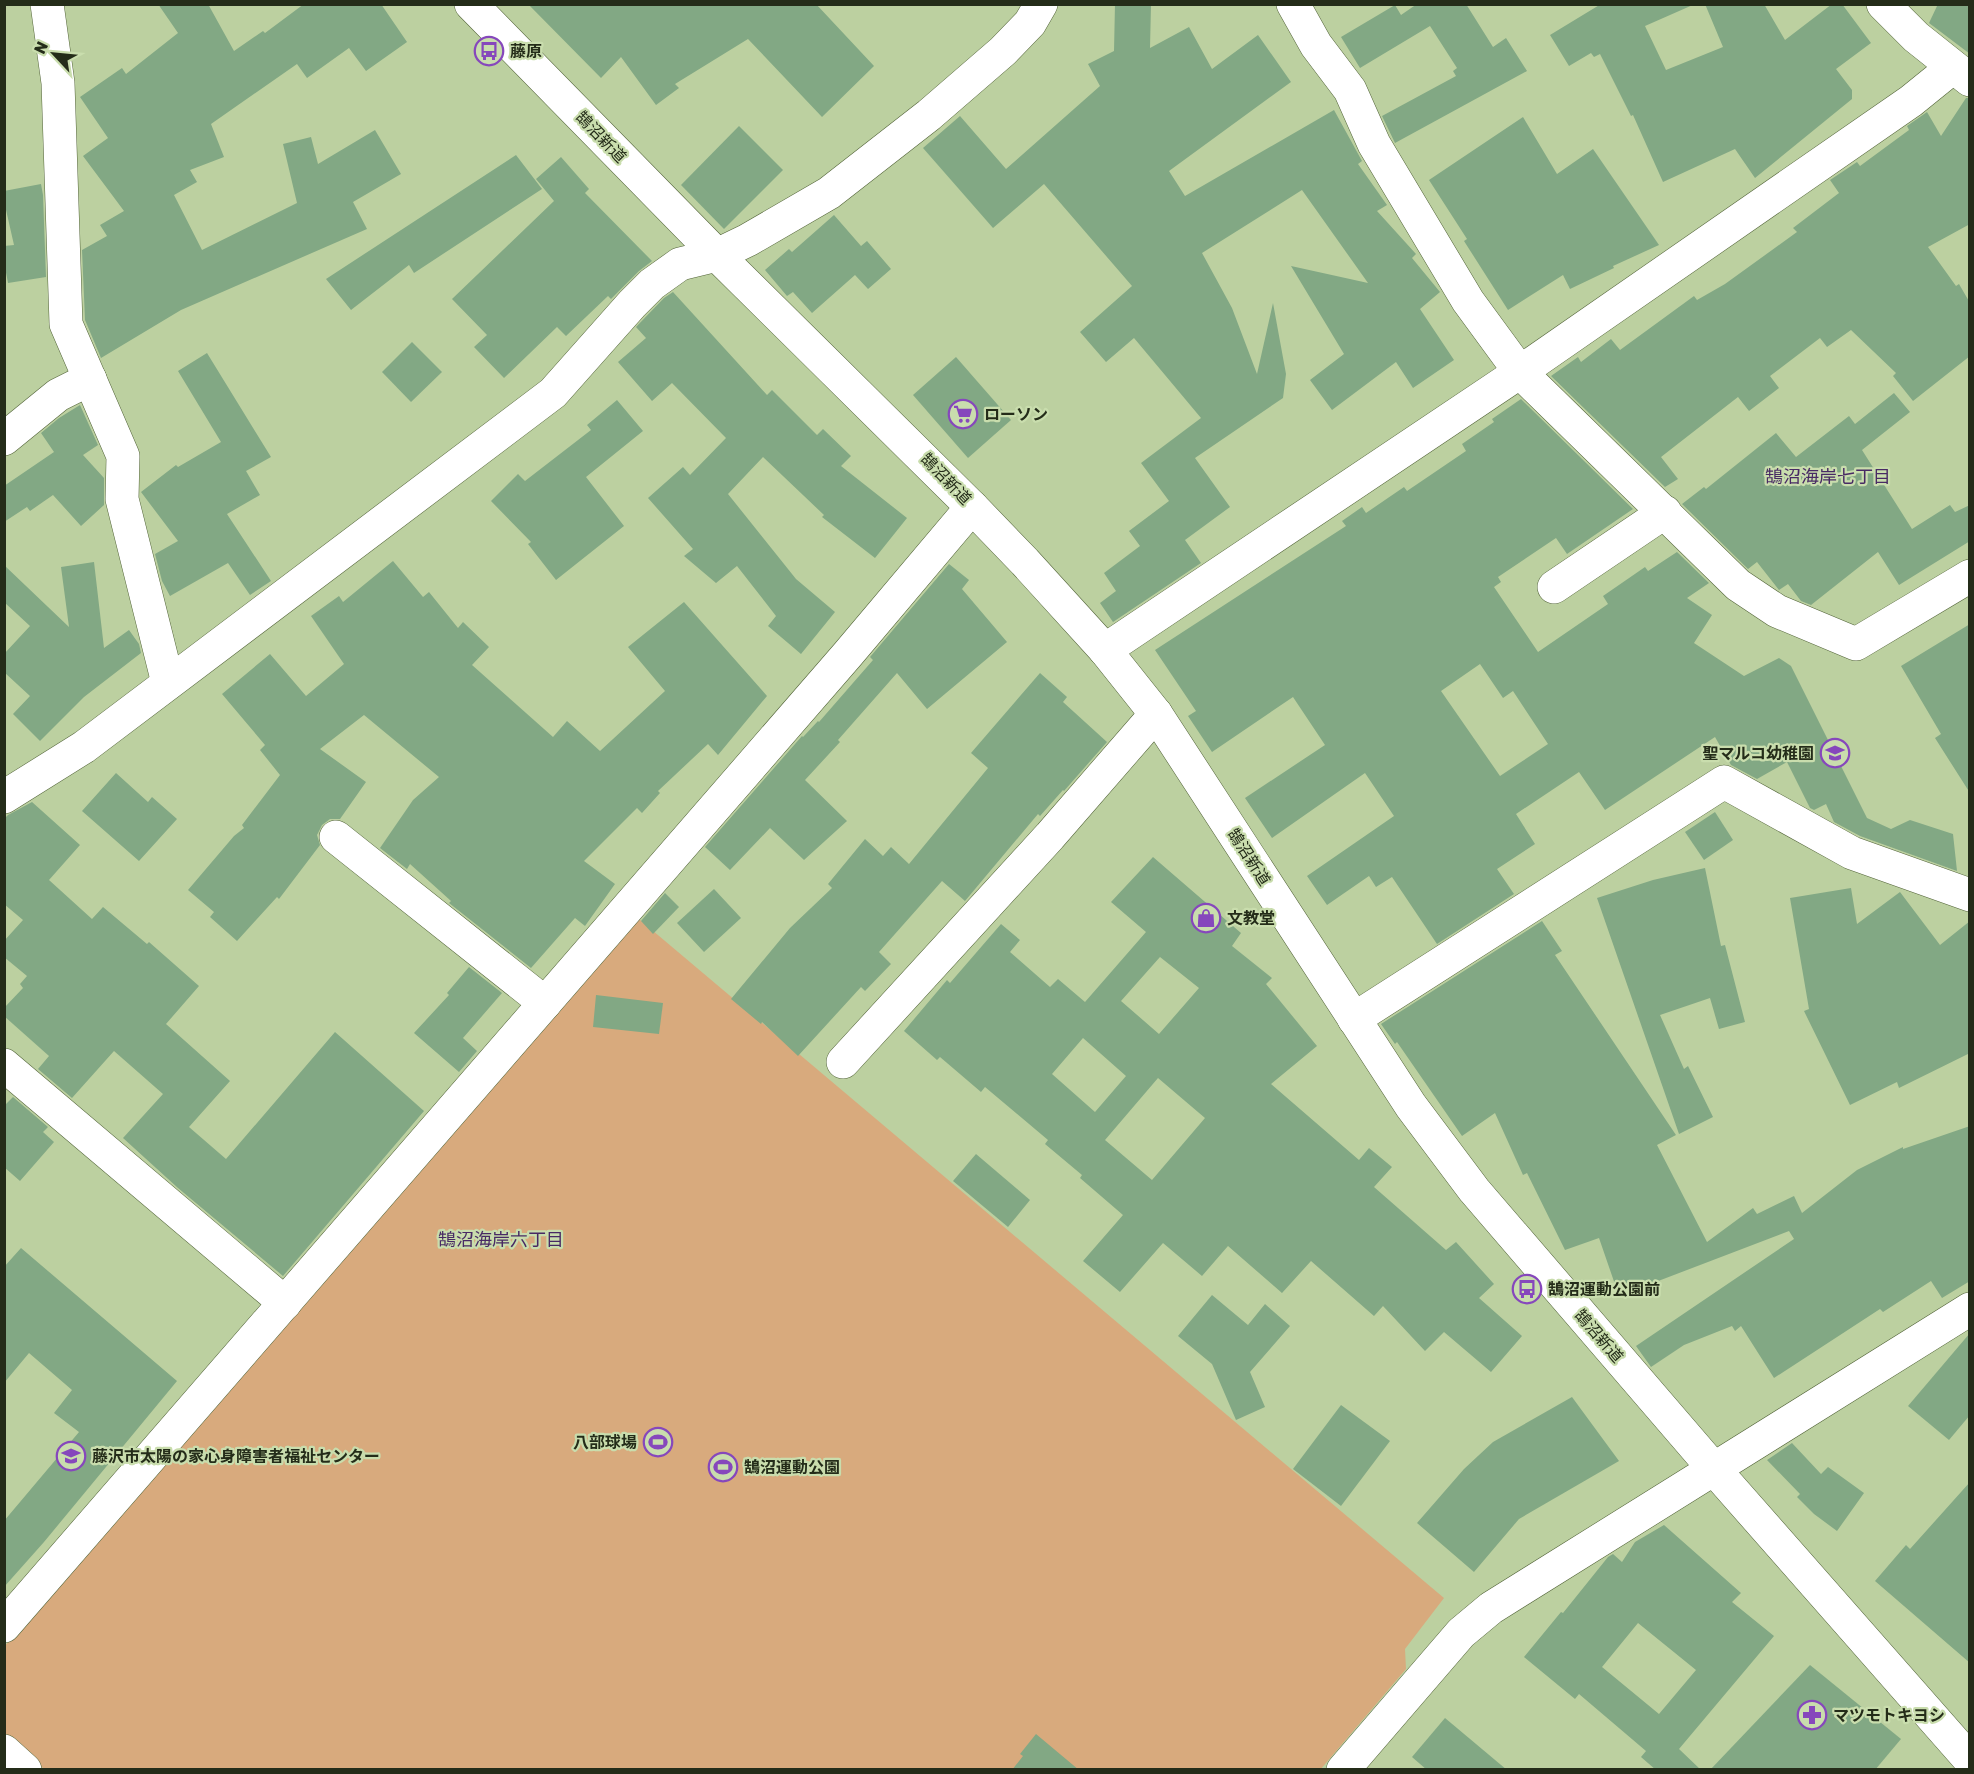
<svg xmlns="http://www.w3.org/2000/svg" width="1974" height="1774" viewBox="0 0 1974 1774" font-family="Rubik,'Noto Sans JP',sans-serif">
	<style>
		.green { fill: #d8aa7d }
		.building { fill: #82a884; fill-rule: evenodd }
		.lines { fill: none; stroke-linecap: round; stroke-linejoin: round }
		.minor-casing { stroke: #536439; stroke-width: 34 }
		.minor { stroke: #fff; stroke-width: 33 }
		.labels { text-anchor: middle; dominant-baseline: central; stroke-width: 4.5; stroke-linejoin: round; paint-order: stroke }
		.poi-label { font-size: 16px; font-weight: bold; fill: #242c19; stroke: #c9ddad; text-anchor: start }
		.street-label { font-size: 16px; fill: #242c19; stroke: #c9ddad }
		.neighbourhood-label { font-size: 18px; fill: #482a64; stroke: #c9ddad }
	</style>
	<rect width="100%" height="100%" fill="#bcd0a0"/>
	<polygon class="green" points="633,914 1444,1598 1405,1649 1406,1669 1320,1770 44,1769 5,1733 4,1647 288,1311"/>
	<g class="building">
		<polygon points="158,4 208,4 234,51 263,31 265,33 304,4 381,4 407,42 366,71 349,48 307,78 297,64 211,124 224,157 190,170 197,182 174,195 202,250 297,203 283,144 311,137 318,164 375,130 401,174 353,202 367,229 181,310 101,358 85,320 82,250 107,236 100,225 124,211 83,156 108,138 80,97 122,68 126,74 178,33"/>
		<polygon points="528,4 816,4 874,66 822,117 748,39 675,84 679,88 656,105 621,57 601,78"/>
		<polygon points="1115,4 1151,4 1150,48 1189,27 1212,69 1258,35 1291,82 1169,171 1185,196 1334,110 1362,161 1358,164 1387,205 1377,211 1416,254 1412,258 1440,292 1420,309 1454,360 1413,388 1396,362 1332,410 1310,380 1344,354 1291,266 1368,283 1302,190 1202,253 1232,308 1257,374 1273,303 1286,374 1283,398 1195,458 1230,507 1185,540 1201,563 1113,622 1100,603 1116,591 1104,573 1140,546 1129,531 1169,501 1141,463 1201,418 1134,338 1106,362 1080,332 1132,286 1044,184 993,228 923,148 960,116 1006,169 1100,86 1088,64 1114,51"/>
		<polygon points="1417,4 1466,4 1493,47 1506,38 1527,71 1395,143 1382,116 1456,76 1453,71 1457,68 1430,26 1360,68 1341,37 1395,5 1401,15"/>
		<polygon points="1601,4 1695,4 1645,26 1666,70 1723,47 1705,4 1764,4 1785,40 1832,4 1842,4 1871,43 1836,69 1852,90 1852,99 1755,178 1735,149 1663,182 1633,115 1631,116 1600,54 1594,57 1591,53 1569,66 1550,35"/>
		<polygon points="1938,4 1970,4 1970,54 1929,23"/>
		<polygon points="1966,98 1970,98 1970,224 1928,247 1956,286 1959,284 1970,303 1970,356 1913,401 1893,376 1896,373 1851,330 1827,347 1820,338 1770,376 1779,388 1749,411 1738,397 1661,457 1678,479 1665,487 1551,376 1578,357 1581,362 1611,339 1620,350 1694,296 1697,300 1725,284 1797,232 1793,228 1839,193 1830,180 1857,162 1860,166 1909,130 1907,126 1927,112 1941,136"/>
		<polygon points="1523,117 1557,174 1593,149 1659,245 1613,266 1614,268 1570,289 1563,275 1508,310 1464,241 1467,239 1429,180"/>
		<polygon points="739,126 783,170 724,229 681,185"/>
		<polygon points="516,155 542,189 414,273 409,265 351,310 326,279"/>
		<polygon points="561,157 589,189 585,193 652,261 639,271 611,299 608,296 566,336 557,327 504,378 474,347 487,335 452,299 554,201 536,179"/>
		<polygon points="41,184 43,195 46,277 8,283 4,262 4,246 14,245 4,201 4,191"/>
		<polygon points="834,215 861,246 867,241 891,269 868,289 855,275 812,313 793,292 787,296 765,270 789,249 792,252"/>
		<polygon points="673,292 767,395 772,390 817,435 823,429 851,456 841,466 907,518 875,558 822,517 824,515 763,457 728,494 796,579 835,612 801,654 768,626 776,616 737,566 716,583 684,556 693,549 648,498 683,467 690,475 726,438 672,383 652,401 618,362 646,338 636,327 664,298"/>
		<polygon points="412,342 442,372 411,402 382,372"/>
		<polygon points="207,353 271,457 246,471 260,495 227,514 271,581 250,595 228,563 170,596 162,581 155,554 178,541 141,492 176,465 178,467 221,442 178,371"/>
		<polygon points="956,357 1011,420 968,458 913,395"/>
		<polygon points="1894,393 1910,412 1862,450 1912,529 1950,505 1955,512 1970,505 1970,541 1899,585 1878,552 1811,605 1801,601 1788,584 1779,590 1757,562 1748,569 1682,504 1704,487 1706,489 1776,433 1796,457 1849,416 1855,424"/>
		<path d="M1521 399 1633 509 1567 554 1556 538 1498 577 1501 582 1494 587 1538 652 1608 604 1603 596 1645 567 1648 571 1677 552 1709 583 1687 598 1712 615 1694 643 1744 676 1779 658 1791 666 1867 818 1891 829 1910 820 1953 834 1957 871 1860 836 1834 822 1826 804 1814 810 1810 808 1787 762 1757 779 1731 765 1715 737 1605 810 1579 772 1516 814 1535 844 1497 869 1514 894 1437 944 1392 877 1376 887 1369 876 1327 905 1307 876 1394 816 1365 773 1272 838 1245 798 1325 745 1293 697 1212 752 1188 716 1196 711 1155 650 1346 526 1342 521 1362 507 1366 513 1404 487 1407 491 1466 451 1462 444 1494 422 1492 419ZM1480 664 1503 698 1513 691 1548 744 1500 776 1441 691Z"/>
		<polygon points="617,400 643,431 586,477 624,526 556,580 528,544 531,542 491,501 518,474 525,481 591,430 587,425"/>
		<polygon points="80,405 98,445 83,455 104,478 104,505 81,526 53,495 30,511 27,507 4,522 4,486 54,452 41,433 59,418"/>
		<polygon points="393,561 423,597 429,592 458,628 463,622 489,647 472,665 553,737 567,721 600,751 665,691 628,647 684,602 767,696 718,755 708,744 658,791 660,793 642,813 637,808 584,861 615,884 585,926 575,918 531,968 449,903 451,901 410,864 407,869 380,848 413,800 439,777 364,715 320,749 366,782 340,819 330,819 322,825 317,835 320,845 279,899 277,897 237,941 210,917 214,912 188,890 234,836 244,828 242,825 280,775 260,750 265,745 222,694 270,654 306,696 344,664 311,616 339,596 343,602"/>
		<polygon points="94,562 104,648 129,630 139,644 141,653 84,697 40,741 13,714 30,696 4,672 4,654 30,626 4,602 4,565 69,627 61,567"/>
		<polygon points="949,564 969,580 962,589 1007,642 927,709 897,673 838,740 840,742 805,780 847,821 804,860 770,828 730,870 705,847 802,736 803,737 818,721 819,722 873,660 870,657"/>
		<polygon points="1970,624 1970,793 1935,738 1941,734 1901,666"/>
		<polygon points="1040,673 1067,697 1063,702 1107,742 1064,791 1063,790 1040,816 1038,814 965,901 942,881 879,952 891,964 865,991 861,987 798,1056 762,1022 761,1024 731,999 790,928 832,888 828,884 865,839 883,856 891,847 909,864 988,768 971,753"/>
		<polygon points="116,773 148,802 152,797 177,819 139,861 82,811"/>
		<polygon points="32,802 80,845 49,880 92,919 103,907 147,944 149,942 199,986 166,1024 230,1081 189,1127 226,1159 335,1032 424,1111 283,1276 178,1188 123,1138 163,1094 114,1051 72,1098 38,1069 49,1056 4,1016 4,1008 23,988 20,984 27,976 4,957 4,941 23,920 4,904 4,819 8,815"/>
		<polygon points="1715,812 1733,840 1704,860 1685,832"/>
		<path d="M1153 857 1241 933 1232 946 1272 978 1266 984 1317 1046 1271 1084 1359 1160 1369 1148 1392 1167 1374 1187 1446 1250 1456 1242 1494 1284 1479 1298 1522 1336 1491 1372 1444 1332 1425 1351 1383 1306 1374 1316 1311 1261 1282 1293 1228 1246 1202 1276 1163 1243 1120 1292 1083 1261 1123 1215 1080 1178 1082 1175 1045 1144 1048 1140 985 1087 981 1092 940 1057 937 1060 904 1031 947 980 950 983 1001 924 1020 940 1010 952 1050 987 1058 979 1085 1002 1146 932 1111 902ZM1160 957 1199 988 1159 1034 1121 1001ZM1083 1038 1126 1076 1095 1112 1052 1074ZM1158 1078 1205 1118 1152 1180 1105 1140Z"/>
		<polygon points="1705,868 1721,946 1725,945 1745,1022 1719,1029 1710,998 1660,1015 1684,1069 1688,1066 1713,1117 1679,1134 1597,898 1653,880"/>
		<polygon points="1851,888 1857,924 1900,892 1940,945 1970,921 1970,1053 1899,1088 1897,1082 1850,1105 1804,1011 1809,1009 1790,898"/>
		<polygon points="714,889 741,918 704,952 677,923"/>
		<polygon points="665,893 679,907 653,934 641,921"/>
		<polygon points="1542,921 1562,951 1555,955 1676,1135 1657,1145 1707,1242 1753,1208 1757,1214 1794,1196 1802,1213 1857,1170 1903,1147 1903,1149 1970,1126 1970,1281 1942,1298 1931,1281 1883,1312 1880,1309 1774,1378 1741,1326 1735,1331 1732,1326 1684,1345 1651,1367 1636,1346 1794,1239 1789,1231 1619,1296 1599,1238 1565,1250 1527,1173 1523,1175 1495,1113 1462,1136 1397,1042 1395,1044 1381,1024"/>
		<polygon points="469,967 502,993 463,1038 477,1051 459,1072 414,1033 449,995 447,993"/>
		<polygon points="596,995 663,1003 659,1034 593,1027"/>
		<polygon points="13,1097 48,1127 43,1132 54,1142 20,1181 4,1167 4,1106"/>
		<polygon points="976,1154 1030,1200 1008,1227 953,1181"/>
		<polygon points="21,1248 177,1381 44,1542 4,1587 4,1521 79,1432 54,1413 72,1390 29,1353 4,1383 4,1267"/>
		<polygon points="1212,1295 1248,1325 1265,1304 1290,1326 1250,1372 1265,1407 1236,1420 1212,1364 1178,1336"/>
		<polygon points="1970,1333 1970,1415 1949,1440 1908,1406"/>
		<polygon points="1572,1397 1619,1461 1519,1519 1474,1572 1417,1523 1464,1469 1493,1442"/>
		<polygon points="1341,1405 1390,1441 1341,1506 1293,1469"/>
		<polygon points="1792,1443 1821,1474 1828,1467 1864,1493 1837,1531 1814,1514 1797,1497 1800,1494 1767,1460"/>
		<polygon points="1970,1482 1970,1663 1875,1581 1906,1545 1910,1549"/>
		<path d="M1664 1525 1741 1593 1732 1602 1774 1636 1679 1749 1701 1770H1656L1641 1757 1646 1751 1579 1694 1575 1699 1524 1657 1561 1612 1563 1613 1608 1557 1613 1554 1622 1562 1635 1542ZM1638 1623 1696 1670 1659 1714 1602 1667Z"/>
		<polygon points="1810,1665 1901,1739 1875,1770 1710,1770"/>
		<polygon points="1445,1718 1507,1770 1427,1770 1412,1757"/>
		<polygon points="1036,1734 1079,1770 1012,1770 1023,1756 1020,1754"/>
	</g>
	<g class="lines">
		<g class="minor-casing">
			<g id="minor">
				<polyline points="47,4 58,83 66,324 123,456 122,499 168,683"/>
				<polyline points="471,4 717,255 972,507 1025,562 1105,650 1156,714 1411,1106 1474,1190 1714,1469 1970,1760"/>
				<polyline points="1293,4 1316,45 1350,90 1374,144 1468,301 1520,372 1738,585 1777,611 1856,644 1970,576"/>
				<polyline points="1883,4 1916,37 1970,80"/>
				<polyline points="4,439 58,395 90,379"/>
				<polyline points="1554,587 1665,512"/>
				<polyline points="1105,650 1520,372 1911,101 1953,67"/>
				<polyline points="4,797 84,747 553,393 632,304 652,284 680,264 717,255 748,240 829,193 929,115 1003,51 1030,23 1041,4"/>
				<polyline points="336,837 545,1003"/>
				<polyline points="1354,1019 1724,782 1852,853 1970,895"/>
				<polyline points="843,1062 1050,836 1156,714"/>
				<polyline points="4,1065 285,1303"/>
				<polyline points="4,1626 848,654 972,507"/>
				<polyline points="4,1751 25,1770"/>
				<polyline points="1343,1770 1461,1633 1491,1608 1970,1309"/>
			</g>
		</g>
		<use href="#minor" class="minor"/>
	</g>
	<defs>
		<g id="bus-ring" transform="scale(1.5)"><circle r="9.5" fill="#c9ddad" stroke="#8647bc" stroke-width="1.5"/><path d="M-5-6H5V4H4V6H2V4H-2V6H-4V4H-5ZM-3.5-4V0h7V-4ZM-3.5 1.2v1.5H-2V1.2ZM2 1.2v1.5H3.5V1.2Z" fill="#8647bc"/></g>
		<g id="supermarket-ring" transform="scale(1.5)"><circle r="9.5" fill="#c9ddad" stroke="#8647bc" stroke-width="1.5"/><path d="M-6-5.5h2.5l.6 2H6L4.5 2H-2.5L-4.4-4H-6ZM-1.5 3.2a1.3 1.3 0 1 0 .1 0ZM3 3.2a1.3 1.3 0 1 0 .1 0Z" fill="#8647bc"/></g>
		<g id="school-ring" transform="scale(1.5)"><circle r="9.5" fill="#c9ddad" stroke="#8647bc" stroke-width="1.5"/><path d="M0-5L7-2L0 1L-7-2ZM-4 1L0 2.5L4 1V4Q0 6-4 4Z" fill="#8647bc"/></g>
		<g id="shop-ring" transform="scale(1.5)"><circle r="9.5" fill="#c9ddad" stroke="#8647bc" stroke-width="1.5"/><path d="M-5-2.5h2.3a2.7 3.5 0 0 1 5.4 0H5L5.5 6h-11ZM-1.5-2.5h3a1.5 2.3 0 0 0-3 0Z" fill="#8647bc"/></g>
		<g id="stadium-ring" transform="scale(1.5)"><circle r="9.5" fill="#c9ddad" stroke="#8647bc" stroke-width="1.5"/><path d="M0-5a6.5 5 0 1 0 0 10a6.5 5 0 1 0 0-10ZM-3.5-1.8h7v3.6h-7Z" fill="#8647bc"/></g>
		<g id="pharmacy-ring" transform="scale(1.5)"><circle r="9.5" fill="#c9ddad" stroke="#8647bc" stroke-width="1.5"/><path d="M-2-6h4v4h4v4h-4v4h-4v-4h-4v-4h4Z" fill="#8647bc"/></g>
	</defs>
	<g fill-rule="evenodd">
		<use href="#bus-ring" x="489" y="51"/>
		<use href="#supermarket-ring" x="963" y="414"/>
		<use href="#school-ring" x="1835" y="753"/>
		<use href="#shop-ring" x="1206" y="918"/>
		<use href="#bus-ring" x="1527" y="1289"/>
		<use href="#stadium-ring" x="658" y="1442"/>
		<use href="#school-ring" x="71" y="1456"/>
		<use href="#stadium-ring" x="723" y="1467"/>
		<use href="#pharmacy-ring" x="1812" y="1715"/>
	</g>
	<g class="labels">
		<g class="poi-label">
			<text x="510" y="51">藤原</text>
			<text x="984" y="414">ローソン</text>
			<text x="1814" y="753" text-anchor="end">聖マルコ幼稚園</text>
			<text x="1227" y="918">文教堂</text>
			<text x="1548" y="1289">鵠沼運動公園前</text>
			<text x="637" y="1442" text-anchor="end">八部球場</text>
			<text x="92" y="1456">藤沢市太陽の家心身障害者福祉センター</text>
			<text x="744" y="1467">鵠沼運動公園</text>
			<text x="1833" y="1715">マツモトキヨシ</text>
		</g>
		<g class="street-label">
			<text transform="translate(601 137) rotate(46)">鵠沼新道</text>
			<text transform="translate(946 479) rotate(46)">鵠沼新道</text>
			<text transform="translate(1249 857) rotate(57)">鵠沼新道</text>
			<text transform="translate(1599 1336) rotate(49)">鵠沼新道</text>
		</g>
		<g class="neighbourhood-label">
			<text x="1828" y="477">鵠沼海岸七丁目</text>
			<text x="501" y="1240">鵠沼海岸六丁目</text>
		</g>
	</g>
	<rect width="1974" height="1774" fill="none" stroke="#242c19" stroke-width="12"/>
	<g transform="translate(54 54) rotate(296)" stroke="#c9ddad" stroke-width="4.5" paint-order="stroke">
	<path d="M0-4.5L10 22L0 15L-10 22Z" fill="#242c19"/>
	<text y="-9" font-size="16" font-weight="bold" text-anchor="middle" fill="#242c19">N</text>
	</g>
</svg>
